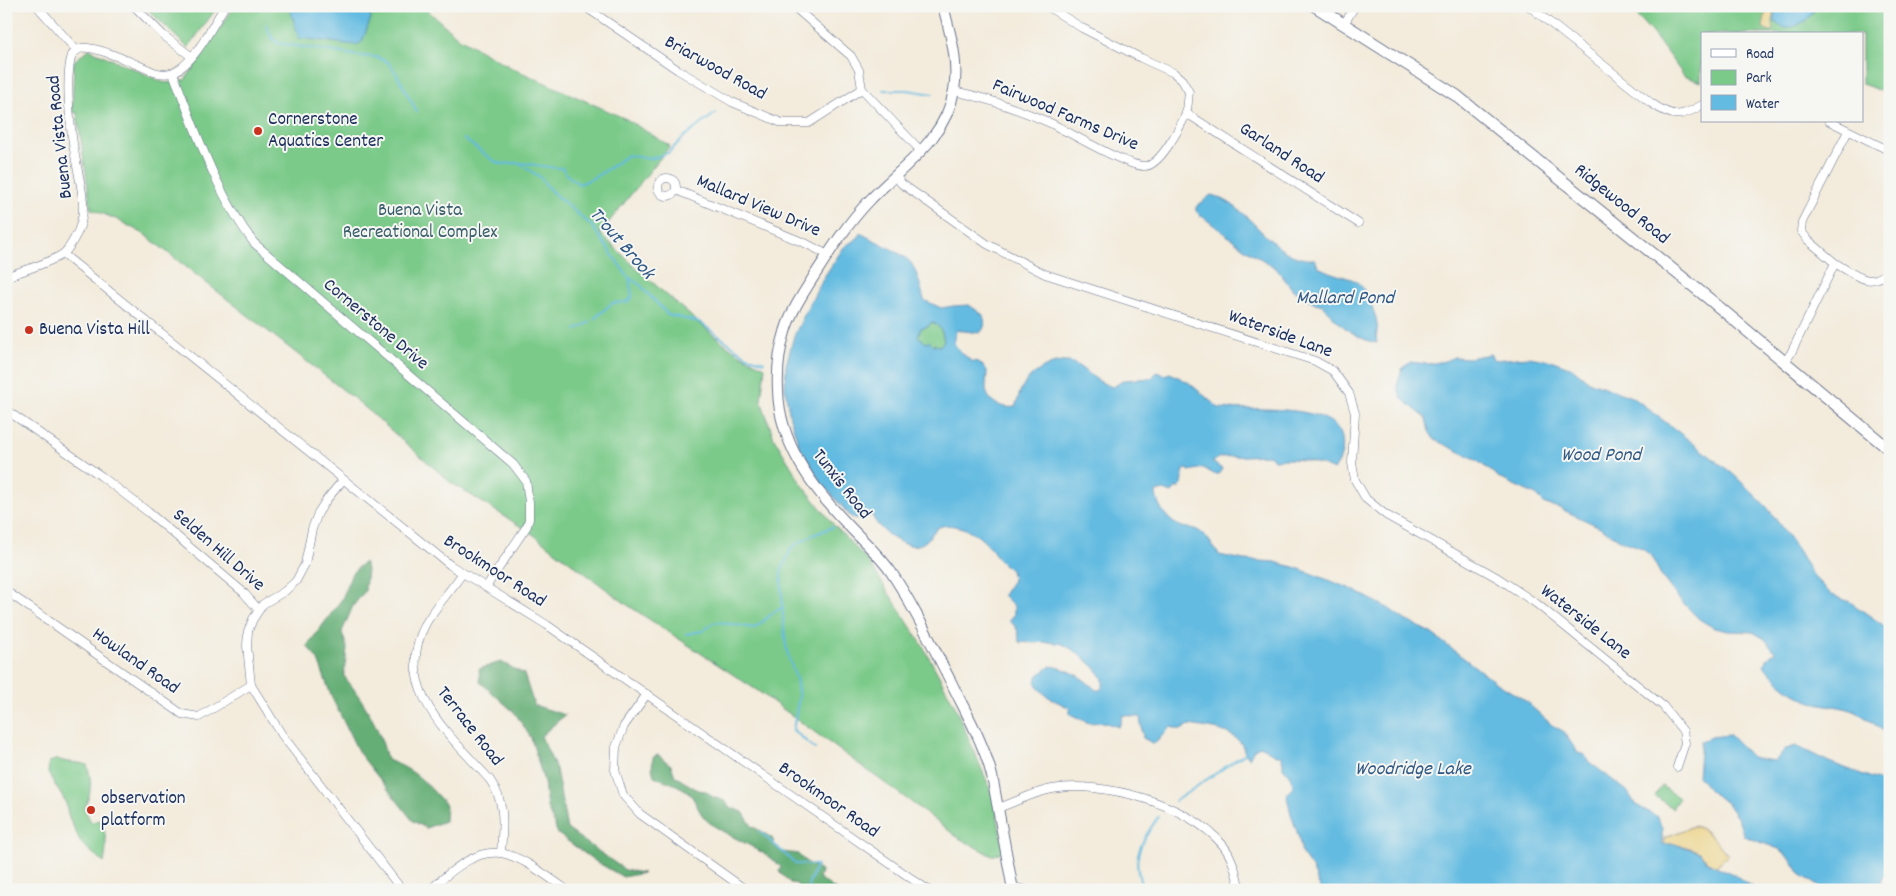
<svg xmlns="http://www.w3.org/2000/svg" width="1896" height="896" viewBox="0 0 1896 896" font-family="Dekko,sans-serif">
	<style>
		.green { fill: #7cca8a; stroke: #4c7c74 }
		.forest { fill: #65ae76; stroke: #406e6a }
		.sand { fill: #eeda9e; stroke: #84847e }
		.water { fill: #64bbe1; stroke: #4075a0; fill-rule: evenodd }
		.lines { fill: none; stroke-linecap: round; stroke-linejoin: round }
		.stream { stroke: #64bbe1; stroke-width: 2 }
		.minor-casing { stroke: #67718a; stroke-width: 9 }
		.tertiary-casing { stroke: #67718a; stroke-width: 12 }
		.secondary-casing { stroke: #67718a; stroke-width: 13 }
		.minor { stroke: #fff; stroke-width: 8 }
		.tertiary { stroke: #fff; stroke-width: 10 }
		.secondary { stroke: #fff; stroke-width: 11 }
		.poi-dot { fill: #c8321e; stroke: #f6f6f2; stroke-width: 2 }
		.labels { text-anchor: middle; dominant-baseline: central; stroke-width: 4; stroke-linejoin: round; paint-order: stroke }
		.street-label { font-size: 19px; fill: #1b2f5e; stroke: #f6f6f2 }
		.poi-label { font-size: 19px; fill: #1b2f5e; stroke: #f6f6f2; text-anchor: start }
		.park-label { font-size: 19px; fill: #385e6b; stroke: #f6f6f2 }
		.water-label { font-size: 20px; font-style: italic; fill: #315985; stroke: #f6f6f2 }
	</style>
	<rect width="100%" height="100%" fill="#f6f6f2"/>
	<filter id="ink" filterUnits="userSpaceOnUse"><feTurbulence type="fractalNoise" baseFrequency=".02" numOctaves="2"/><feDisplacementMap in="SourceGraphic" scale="10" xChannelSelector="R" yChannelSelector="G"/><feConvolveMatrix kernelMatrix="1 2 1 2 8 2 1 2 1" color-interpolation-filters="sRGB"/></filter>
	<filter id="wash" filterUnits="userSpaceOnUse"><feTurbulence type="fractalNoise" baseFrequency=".0096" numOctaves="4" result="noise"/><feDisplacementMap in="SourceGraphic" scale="20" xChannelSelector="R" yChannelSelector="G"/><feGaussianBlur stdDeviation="1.12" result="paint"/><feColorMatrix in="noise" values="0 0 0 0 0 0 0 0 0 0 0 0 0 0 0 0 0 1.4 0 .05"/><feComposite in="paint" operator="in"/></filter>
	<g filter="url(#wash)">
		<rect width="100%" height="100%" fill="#f3ebdb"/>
		<g class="green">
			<polygon points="144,6 218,6 188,48"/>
			<path d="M235 6H428L427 10 459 38 512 68 626 119 670 146 600 233C627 260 655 285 684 310 709 332 734 354 765 367L761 400 774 438 801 483 834 525 868 561 923 646 954 704 994 798 1004 851 992 856 957 837 922 810 758 691 626 604 534 535 450 482 361 404 144 234 116 219 91 209 77 113 72 112 74 61 89 49 165 83 185 80Z"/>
			<polygon points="1628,6 1890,6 1890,94 1862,84 1862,34 1702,34 1701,82 1684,76 1653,34"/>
			<path d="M931 322C940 325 943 332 944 342L940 346 926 343 918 336 921 328Z"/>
			<path d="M58 759C68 764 76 761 87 765 92 779 92 794 84 808L91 822 101 820C107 836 107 847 104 863L81 843 68 815 66 803 48 773 49 762Z"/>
			<polygon points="1662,786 1679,798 1672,808 1655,796"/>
		</g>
		<g class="forest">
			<path d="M364 562 367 569 365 591 353 606 342 632 347 648 344 676C363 700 381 729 387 760 415 769 426 783 446 805L445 821 426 828 413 821 359 753 332 698 318 660 307 646 342 599 352 573Z"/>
			<polygon points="501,662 524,674 534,705 565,715 541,736 556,769 567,829 625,870 643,873 623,877 595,861 558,834 547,807 544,782 531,738 515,713 480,682 479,669"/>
			<path d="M658 755 671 765 675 776 681 780 698 790 706 791 713 797 725 801 730 807 743 812 752 826 772 838 775 845 783 852 798 854 805 861 821 871 819 878 836 890H799L797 884 790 883 779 872 781 867C760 847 734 840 711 824 697 813 698 803 689 793 683 786 662 780 654 776L652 768 653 757Z"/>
		</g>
		<g class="sand">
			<polygon points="1766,9 1771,9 1773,11 1773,30 1770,31 1763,28"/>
			<path d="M1693 826C1710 830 1717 843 1728 855L1715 867C1709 863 1705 858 1700 853 1691 846 1675 844 1664 845V838Z"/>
		</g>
		<g class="water">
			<polygon points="289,6 365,6 371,18 362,42 356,45 299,38"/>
			<path d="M1775 6H1815V7C1812 19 1797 28 1785 28L1775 22 1774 13Z"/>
			<path d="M1211 195C1252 204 1271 263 1315 259L1318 267C1323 269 1328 272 1332 273 1355 281 1359 277 1370 302 1373 309 1376 316 1377 324 1378 331 1375 336 1377 343 1355 339 1336 322 1323 305L1315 303 1293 290 1276 268 1245 249 1199 214 1196 211V207Z"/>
			<path d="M860 233C871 239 905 254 911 263 918 274 921 288 924 300L941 308 953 306 969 305 983 315C985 322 986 327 980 333L957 330C948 346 960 350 971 361L979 362 987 370C987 376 986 382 986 387 986 402 1002 409 1015 407 1018 401 1019 392 1023 386 1032 371 1060 355 1077 365 1089 373 1098 383 1113 387L1124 380 1152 378 1157 372 1164 375 1170 373 1188 382 1219 408C1246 411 1335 401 1342 438 1344 450 1341 460 1334 470 1314 461 1296 457 1274 460L1270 455 1220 457 1212 462 1222 469 1219 474H1214L1203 468 1189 471 1188 469H1185C1181 476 1183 482 1179 489L1176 487 1172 493 1164 490 1156 492C1156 504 1168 522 1180 526 1186 529 1193 527 1199 531 1208 537 1213 546 1219 555L1244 560 1275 562 1297 568 1349 588 1388 608 1405 620 1431 633 1495 682 1523 699 1553 726 1563 731 1578 753 1585 755 1588 761 1627 791 1636 805 1658 817 1662 829V844H1675L1699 852 1707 862 1735 875 1756 890H1321L1312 868 1302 854 1299 838 1291 814 1287 797 1288 792 1293 788C1293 779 1289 774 1283 768V762L1281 756 1274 754 1260 746 1254 749 1249 758C1243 753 1244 745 1239 741 1226 728 1206 728 1189 725L1181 730 1171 727 1154 744 1143 738 1140 717 1123 715 1119 727 1103 722 1089 723 1070 714V708C1056 701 1043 697 1035 682L1038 675 1051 666C1070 669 1082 677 1096 690H1100C1102 688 1104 684 1103 680 1101 669 1069 645 1059 643 1046 641 1032 644 1019 642 1019 632 1017 626 1009 621L1014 615V606L1003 595 1013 580 1011 570C1007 567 1003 564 999 560 997 558 995 554 993 551 984 540 973 530 959 527 928 519 936 542 917 545 903 549 877 529 872 515L859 519 851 517 820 481 799 445 790 418 785 388 786 365 794 336 805 313 824 277 844 247 859 237ZM931 322C940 325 943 332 944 341L940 346 933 345 929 341 926 343 918 336 921 328 929 326Z"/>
			<path d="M1490 354 1494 360 1528 357 1553 361 1572 368 1588 381 1634 398 1732 473 1767 507 1798 550 1813 576 1832 595 1850 602 1890 630V735C1878 728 1867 717 1854 711 1841 706 1826 706 1812 702 1797 698 1772 678 1764 665L1767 659 1775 652 1765 639 1753 632 1728 631 1714 628 1699 619 1679 599 1662 577 1651 556 1642 548 1620 540 1600 527 1559 508 1545 504 1536 495 1501 479 1475 459 1435 440 1429 432 1426 418 1402 399 1397 386 1402 369 1410 362 1428 364 1445 361 1454 357 1469 358Z"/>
			<polygon points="1730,735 1752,758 1775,761 1786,749 1796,746 1829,762 1880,781 1890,783 1890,870 1883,878 1877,890 1825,890 1800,874 1792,861 1779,849 1744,836 1738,819 1726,802 1712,793 1698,776 1701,741 1711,737"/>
		</g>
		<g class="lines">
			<g class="stream">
				<polyline points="266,25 272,38 278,43 360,56 376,57 388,62 396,73 417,112"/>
				<polyline points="883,90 907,90 933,94"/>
				<polyline points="464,139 494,161 502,164 518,163 540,177 551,191 592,226 628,277 640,285 668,315 699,322 747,356 764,362"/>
				<path d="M520 163C534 164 548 168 562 168L569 177 579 184C597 178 612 167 627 155L650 159 668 153 685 136 716 113"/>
				<polyline points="594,319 612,303 627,302 632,297 629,277"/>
				<polyline points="576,330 590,322"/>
				<path d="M686 634 703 631 713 623 718 622 754 628C765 622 771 611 782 608"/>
				<polyline points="815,749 793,730 799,697 796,678 789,659 786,646 783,618 781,572 790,551 795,545 813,535 833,527"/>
				<polyline points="1175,801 1246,753"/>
				<polyline points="759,831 796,864 817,865 808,885 810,890"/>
				<path d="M1144 890C1129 858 1141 843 1158 817"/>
			</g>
		</g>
	</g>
	<g filter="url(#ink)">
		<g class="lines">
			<g class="minor-casing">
				<g id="minor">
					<polyline points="37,6 76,50"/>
					<polyline points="134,6 163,35 192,57"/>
					<polyline points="584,6 678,70 732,102 782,123 809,123 862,89"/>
					<polyline points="793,6 851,56 859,70 862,89 921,151"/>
					<path d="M1529 6 1651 103C1673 118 1680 118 1702 105"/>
					<polyline points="1344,24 1355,6"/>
					<path d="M173 73C196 131 216 193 254 243L513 464 526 481 529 502V519L527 526 486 587"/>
					<path d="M954 91C986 98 1018 109 1048 122 1068 131 1127 167 1145 166 1160 166 1180 127 1186 114 1188 108 1188 99 1189 92L1182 80 1174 73 1141 58 1082 28 1047 6"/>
					<polyline points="1186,113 1358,223"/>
					<polyline points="1829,121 1890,151"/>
					<polyline points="895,176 902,184 987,244 1045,274 1315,361 1333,371 1349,393 1355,413 1352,463 1355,480 1366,499 1386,515 1498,578 1537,604 1663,706 1683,731 1685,743 1677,767"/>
					<circle cx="667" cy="187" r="9"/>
					<polyline points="676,190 807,244 828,255"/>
					<polyline points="63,254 450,565 547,625 928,890"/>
					<path d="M1835 263C1854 274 1873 292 1890 268"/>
					<path d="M6 277C23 270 48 264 63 254 68 250 71 244 74 239 90 213 81 188 76 161 71 136 64 78 72 55 75 52 78 49 82 48 96 45 140 66 154 72 161 74 167 75 174 72 196 62 212 25 225 6"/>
					<polyline points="1785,362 1791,353 1835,263 1808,240 1801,231 1802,222 1848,131"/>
					<polyline points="6,410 101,476 148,512 243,592 258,609"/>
					<polyline points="343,480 327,499 318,513 312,529 305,564 296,581 285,591 263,604 253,619 248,631 247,646 251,685 282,735 402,890"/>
					<path d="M462 574C451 590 436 606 426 623 391 688 451 736 490 780 506 803 503 826 501 852"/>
					<polyline points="6,591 182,714 199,717 251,685"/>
					<polyline points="647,694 624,726 616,747 615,770 623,795 640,814 746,890"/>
					<path d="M998 808C1016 802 1034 792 1052 789 1103 780 1188 804 1222 844 1233 857 1236 873 1240 890"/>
					<polyline points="1013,887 1026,890"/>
					<path d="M430 890C490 834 506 847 567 890"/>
				</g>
			</g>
			<g class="tertiary-casing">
				<path id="tertiary" d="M943 6C950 33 959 61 954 90 946 140 901 167 869 201 848 223 832 248 816 273 804 292 791 311 785 332 779 351 777 371 778 390 779 443 813 489 849 526 863 541 879 555 891 572 914 606 932 645 951 682 966 713 984 743 992 776L1013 890"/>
			</g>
			<g class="secondary-casing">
				<polyline id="secondary" points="1315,6 1457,96 1708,298 1890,450"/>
			</g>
			<use href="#minor" class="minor"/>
			<use href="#tertiary" class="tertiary"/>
			<use href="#secondary" class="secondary"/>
		</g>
	</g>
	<g class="poi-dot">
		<circle cx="258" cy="131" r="5"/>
		<circle cx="29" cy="330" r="5"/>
		<circle cx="91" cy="810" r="5"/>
	</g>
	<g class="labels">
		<g class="street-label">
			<text transform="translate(715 69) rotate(29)">Briarwood Road</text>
			<text transform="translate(1065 116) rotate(23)">Fairwood Farms Drive</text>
			<text transform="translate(61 137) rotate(-96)">Buena Vista Road</text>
			<text transform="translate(1281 154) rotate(33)">Garland Road</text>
			<text transform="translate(1621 205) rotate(39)">Ridgewood Road</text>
			<text transform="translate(758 207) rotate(23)">Mallard View Drive</text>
			<text transform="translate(375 325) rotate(40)">Cornerstone Drive</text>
			<text transform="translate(1280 335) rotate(20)">Waterside Lane</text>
			<text transform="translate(841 485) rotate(52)">Tunxis Road</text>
			<text transform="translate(218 551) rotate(41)">Selden Hill Drive</text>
			<text transform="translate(494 572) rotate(33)">Brookmoor Road</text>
			<text transform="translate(1585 623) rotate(38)">Waterside Lane</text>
			<text transform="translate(135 662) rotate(35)">Howland Road</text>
			<text transform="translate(469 727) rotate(52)">Terrace Road</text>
			<text transform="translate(828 801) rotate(35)">Brookmoor Road</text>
		</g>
		<g class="poi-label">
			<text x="268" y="120">Cornerstone<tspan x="268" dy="22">Aquatics Center</tspan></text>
			<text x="39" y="330">Buena Vista Hill</text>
			<text x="101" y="799">observation<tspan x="101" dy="22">platform</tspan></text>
		</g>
		<g class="park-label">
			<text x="420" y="211">Buena Vista<tspan x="420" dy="22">Recreational Complex</tspan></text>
		</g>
		<g class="water-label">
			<text transform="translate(621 244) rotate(49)">Trout Brook</text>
			<text x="1345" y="299">Mallard Pond</text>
			<text x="1601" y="456">Wood Pond</text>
			<text x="1413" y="770">Woodridge Lake</text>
		</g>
	</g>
	<rect width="1896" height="896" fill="none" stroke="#f6f6f2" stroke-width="25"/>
	<rect x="1701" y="32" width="162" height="90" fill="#f6f6f2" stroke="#9ea6b7"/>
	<rect x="1711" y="49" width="25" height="8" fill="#ffffff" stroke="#9ea6b7"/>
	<text x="1746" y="58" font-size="15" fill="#1b2f5e">Road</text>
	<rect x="1711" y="70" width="25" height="15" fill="#7cca8a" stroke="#9ea6b7"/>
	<text x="1746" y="82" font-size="15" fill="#1b2f5e">Park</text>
	<rect x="1711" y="95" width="25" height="15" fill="#64bbe1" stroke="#9ea6b7"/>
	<text x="1746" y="108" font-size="15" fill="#1b2f5e">Water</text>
</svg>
